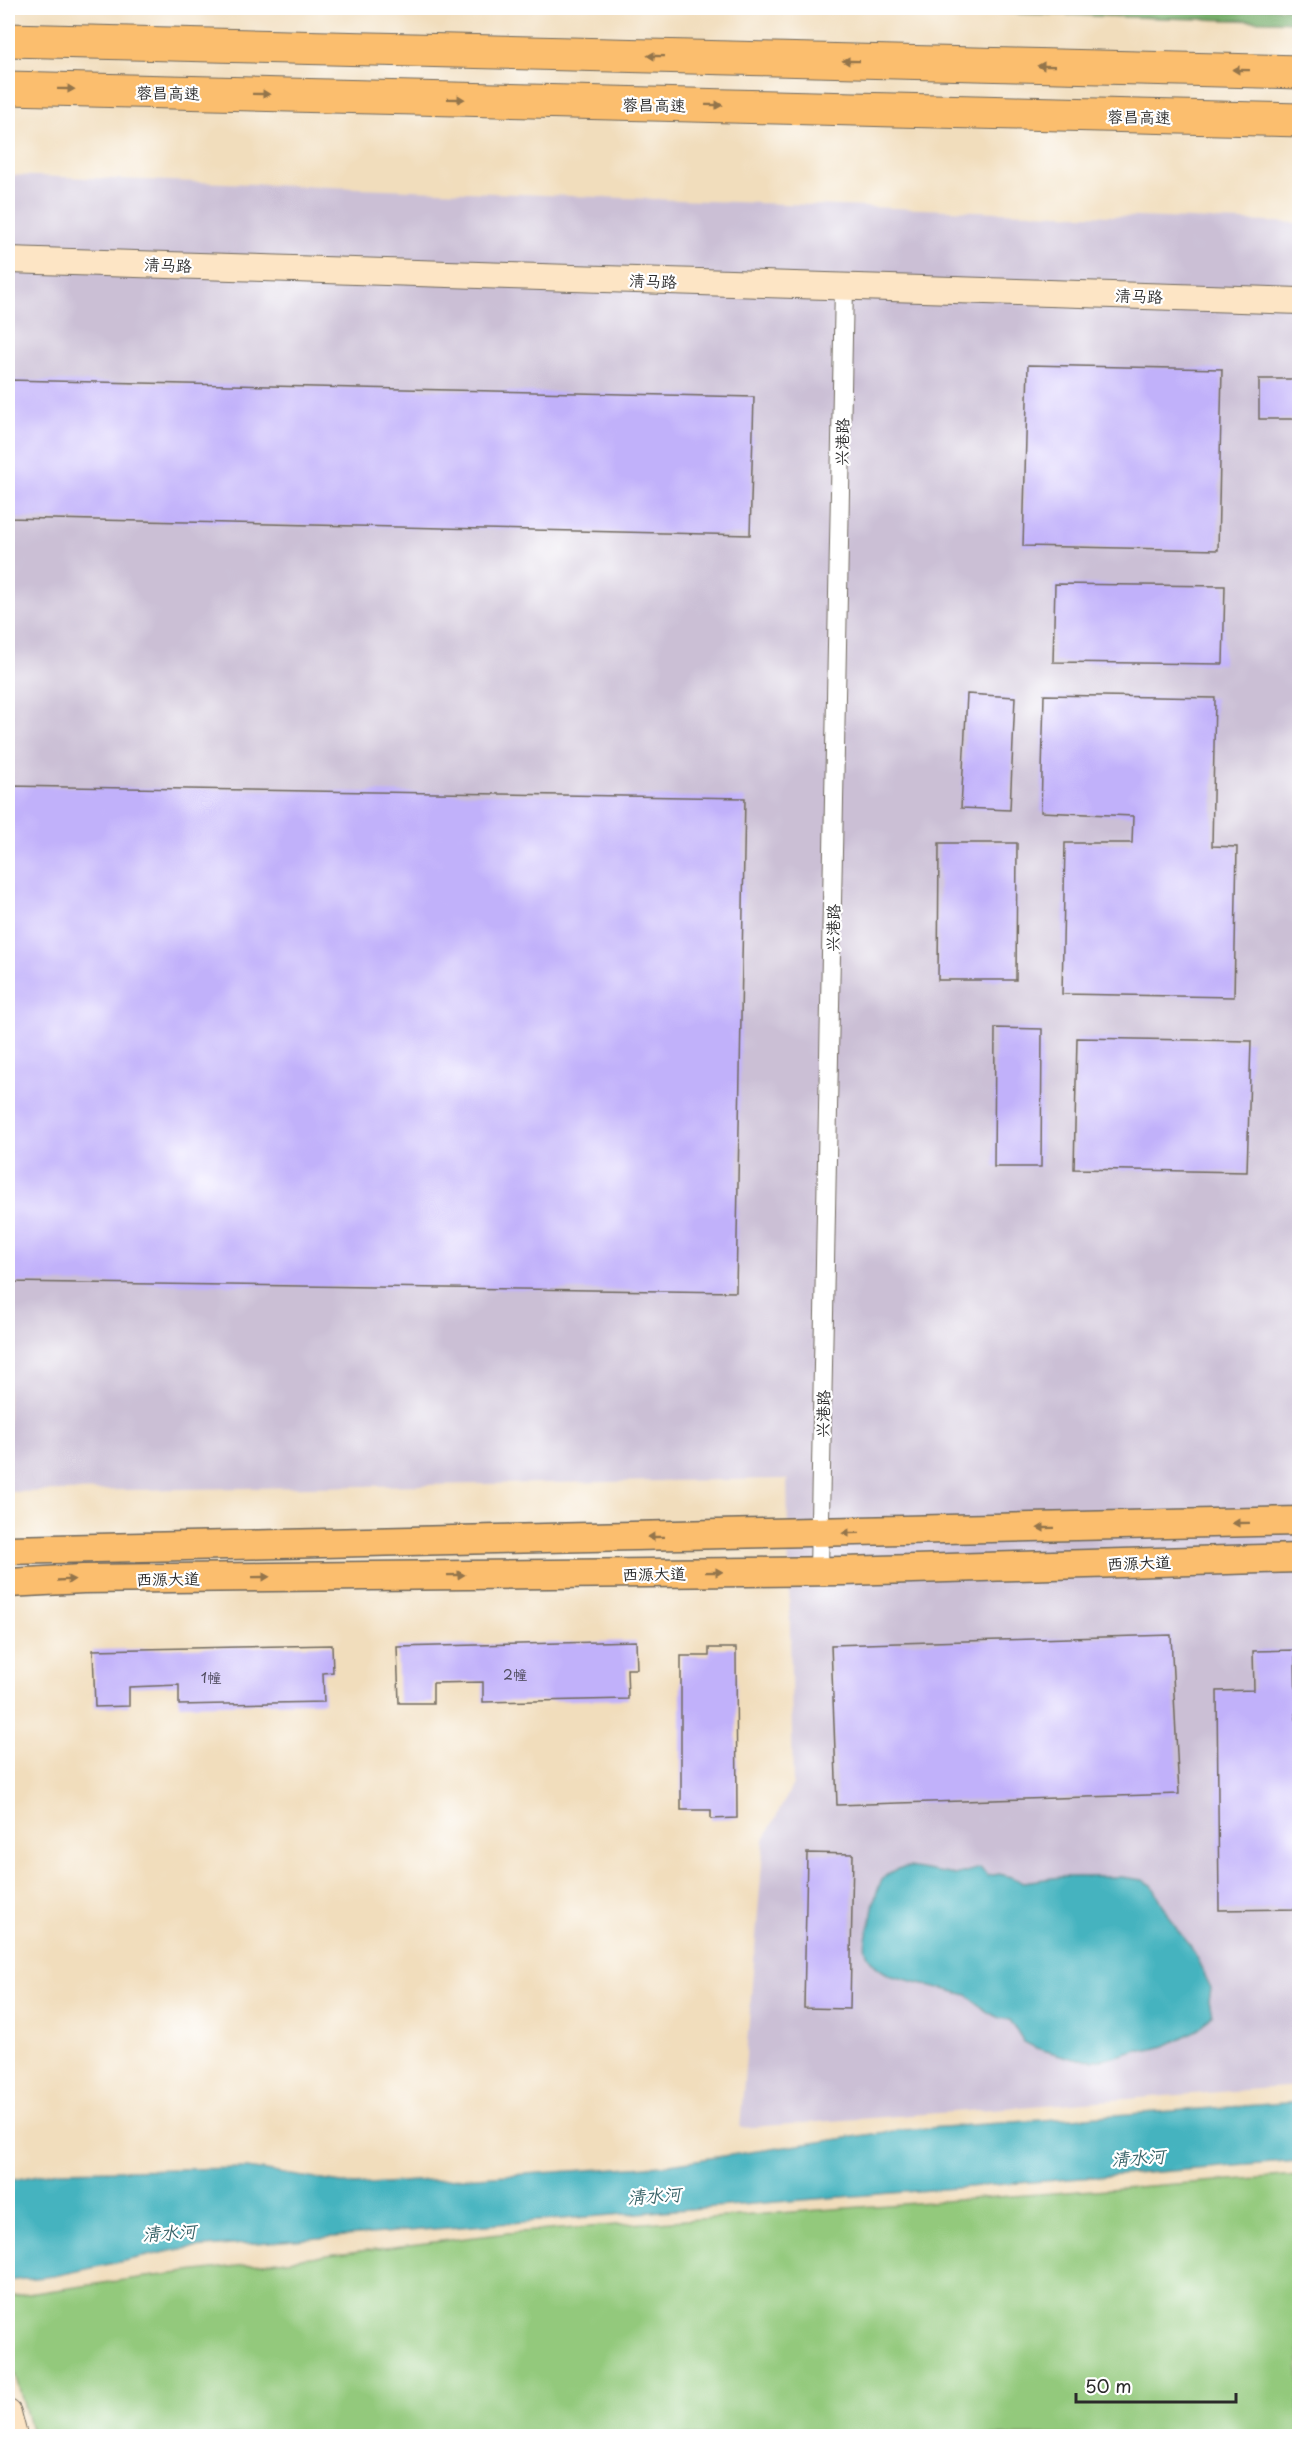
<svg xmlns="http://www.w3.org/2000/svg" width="1307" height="2444" viewBox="0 0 1307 2444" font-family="'Playpen Sans','LXGW WenKai TC',sans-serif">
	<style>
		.industrial { fill: #cbbfd5 }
		.green { fill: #93c97b; stroke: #5f7a53; stroke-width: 1.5 }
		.forest { fill: #76ad6b; stroke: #506c4b; stroke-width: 1.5 }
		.water { fill: #44b3bf; stroke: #386f75; stroke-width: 1.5 }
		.building { fill: #c1b1fa }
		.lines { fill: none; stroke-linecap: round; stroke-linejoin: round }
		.street-casing { stroke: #70695e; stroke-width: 20 }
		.secondary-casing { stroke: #70695e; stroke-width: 28 }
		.primary-casing { stroke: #70695e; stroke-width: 31 }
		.highway-casing { stroke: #70695e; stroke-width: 35 }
		.street { stroke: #fff; stroke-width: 18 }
		.secondary { stroke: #fde5c5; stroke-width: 26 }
		.primary { stroke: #fbbe6e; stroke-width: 28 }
		.highway { stroke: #fbbe6e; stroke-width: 33 }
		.oneway { fill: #93744c }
		.labels { text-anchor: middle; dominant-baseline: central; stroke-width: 4.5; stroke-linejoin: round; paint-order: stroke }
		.number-label { font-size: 14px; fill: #504c5f }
		.street-label { font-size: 16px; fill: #2b2b2b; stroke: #fff }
		.water-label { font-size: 18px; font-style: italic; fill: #356166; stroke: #fff }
	</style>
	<rect width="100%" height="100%" fill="#fff"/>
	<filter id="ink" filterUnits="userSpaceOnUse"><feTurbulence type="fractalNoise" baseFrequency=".0167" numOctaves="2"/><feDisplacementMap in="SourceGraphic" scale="12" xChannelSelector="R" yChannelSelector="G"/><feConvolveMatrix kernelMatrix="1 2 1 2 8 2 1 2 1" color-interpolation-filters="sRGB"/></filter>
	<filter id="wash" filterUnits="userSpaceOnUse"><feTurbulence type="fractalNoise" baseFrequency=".008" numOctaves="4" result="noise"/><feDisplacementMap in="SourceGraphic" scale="24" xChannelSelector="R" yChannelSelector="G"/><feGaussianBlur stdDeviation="1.35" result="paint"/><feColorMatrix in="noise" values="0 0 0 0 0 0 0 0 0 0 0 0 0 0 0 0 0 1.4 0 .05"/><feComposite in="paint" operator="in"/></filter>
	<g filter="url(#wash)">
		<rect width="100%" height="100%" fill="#f1ddbc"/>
		<polygon class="industrial" points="8,175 1299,223 1299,2086 740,2128 764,1840 793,1784 787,1479 8,1492"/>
		<polygon class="green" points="1299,2175 1299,2436 33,2436 8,2351 8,2297 131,2279 508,2233"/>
		<polygon class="forest" points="833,8 1299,8 1300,22 1299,22"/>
		<g class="water">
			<path d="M909 1867 955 1875 980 1868 988 1876 999 1874 1011 1877 1023 1882 1060 1877H1121L1143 1880 1152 1885 1178 1931 1190 1945 1211 1988 1209 2001 1212 2015 1199 2029 1165 2046 1149 2050H1138L1103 2060 1074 2059 1036 2048 1024 2042 1010 2020 999 2018 986 2011 967 1995 892 1976C881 1971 869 1963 866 1950 863 1941 869 1931 870 1923 876 1896 875 1869 909 1867Z"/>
			<polygon points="1299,2102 1299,2161 180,2249 54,2276 8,2281 8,2181 58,2171 247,2168 354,2185 663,2165 900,2130"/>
		</g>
		<g id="blocks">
			<g class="building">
				<polygon points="1028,365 1222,369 1218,550 1023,546"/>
				<rect x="1259" y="379" width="40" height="40"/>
				<polygon points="8,380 754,397 750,535 8,518"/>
				<polygon points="1055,584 1225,586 1223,664 1053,662"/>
				<polygon points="967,694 1015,697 1010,810 961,808"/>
				<polygon points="1044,695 1215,698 1212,846 1237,847 1234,997 1062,994 1065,843 1132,843 1133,816 1041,812"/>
				<polygon points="8,786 745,798 736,1292 8,1282"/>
				<polygon points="939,843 1017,843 1016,980 938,980"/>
				<polygon points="995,1028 1042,1029 1041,1167 994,1167"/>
				<polygon points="1077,1038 1251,1041 1247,1172 1074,1169"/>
				<polygon points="1171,1635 1179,1794 837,1805 831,1645"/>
				<polygon points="636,1641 637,1669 627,1669 628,1699 483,1702 483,1682 433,1683 433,1703 399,1703 397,1647"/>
				<polygon points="332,1645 333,1672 323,1673 324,1702 179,1705 179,1685 129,1687 129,1706 95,1707 93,1650"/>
				<polygon points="709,1648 736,1648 737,1818 711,1819 711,1810 681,1810 681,1656 709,1656"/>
				<polygon points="1295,1650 1299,1909 1219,1910 1217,1691 1254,1690 1253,1651"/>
				<polygon points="807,1853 853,1854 850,2009 804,2008"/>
			</g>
		</g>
	</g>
	<g filter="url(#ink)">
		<use href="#blocks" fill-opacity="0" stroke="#70695e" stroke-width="1.5"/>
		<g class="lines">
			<g class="street-casing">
				<polyline id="street" points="819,1571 844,286"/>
			</g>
			<g class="secondary-casing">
				<g id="secondary">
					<polyline points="8,260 1300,301"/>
					<polyline points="8,2413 14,2436"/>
				</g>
			</g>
			<g class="primary-casing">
				<g id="primary">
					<polyline points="8,1550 1300,1521"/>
					<polyline points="8,1583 83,1579 844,1571 1300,1558"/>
				</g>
			</g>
			<g class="highway-casing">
				<g id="highway">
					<polyline points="8,40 1300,72"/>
					<polyline points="8,88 1300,120"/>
				</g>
			</g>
			<use href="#street" class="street"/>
			<use href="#secondary" class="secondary"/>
			<use href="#primary" class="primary"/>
			<use href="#highway" class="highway"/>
		</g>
		<defs><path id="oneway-solid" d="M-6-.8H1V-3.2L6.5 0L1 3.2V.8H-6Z" transform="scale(1.5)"/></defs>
		<g class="oneway">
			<use href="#oneway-solid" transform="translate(656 56) rotate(-179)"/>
			<use href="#oneway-solid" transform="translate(851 61) rotate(-179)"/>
			<use href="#oneway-solid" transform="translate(1046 66) rotate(-179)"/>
			<use href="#oneway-solid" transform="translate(1241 70) rotate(-179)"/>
			<use href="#oneway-solid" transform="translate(66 89) rotate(1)"/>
			<use href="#oneway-solid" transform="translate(261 94) rotate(1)"/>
			<use href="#oneway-solid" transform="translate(456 99) rotate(1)"/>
			<use href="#oneway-solid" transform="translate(714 105) rotate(1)"/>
			<use href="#oneway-solid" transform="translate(1241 1523) rotate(179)"/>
			<use href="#oneway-solid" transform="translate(1046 1528) rotate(179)"/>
			<use href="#oneway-solid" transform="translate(851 1533) rotate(179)"/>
			<use href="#oneway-solid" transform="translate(656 1537) rotate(179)"/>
			<use href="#oneway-solid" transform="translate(714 1572) rotate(-1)"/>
			<use href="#oneway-solid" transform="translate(456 1575) rotate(-1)"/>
			<use href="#oneway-solid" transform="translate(261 1577) rotate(-1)"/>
			<use href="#oneway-solid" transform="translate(66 1580) rotate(-3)"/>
		</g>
	</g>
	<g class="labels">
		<g class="number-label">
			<text x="515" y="1674">2幢</text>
			<text x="211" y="1677">1幢</text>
		</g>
		<g class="street-label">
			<text transform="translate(168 92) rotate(1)">蓉昌高速</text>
			<text transform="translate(654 104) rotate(1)">蓉昌高速</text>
			<text transform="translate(1139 116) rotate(1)">蓉昌高速</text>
			<text transform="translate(168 264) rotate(2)">清马路</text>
			<text transform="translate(653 280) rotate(2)">清马路</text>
			<text transform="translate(1139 295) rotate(2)">清马路</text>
			<text transform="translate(841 442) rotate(-89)">兴港路</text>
			<text transform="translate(832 928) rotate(-89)">兴港路</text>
			<text transform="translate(822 1414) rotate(-89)">兴港路</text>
			<text transform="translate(1139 1562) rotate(-2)">西源大道</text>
			<text transform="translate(654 1573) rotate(-1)">西源大道</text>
			<text transform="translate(168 1578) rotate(-1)">西源大道</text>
		</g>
		<g class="water-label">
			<text transform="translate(1138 2157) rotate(-4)">清水河</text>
			<text transform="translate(654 2195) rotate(-4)">清水河</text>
			<text transform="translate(169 2232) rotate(-4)">清水河</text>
		</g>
	</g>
	<rect width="1307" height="2444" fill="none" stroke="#fff" stroke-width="30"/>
	<path d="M1076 2393v9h160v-9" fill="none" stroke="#2b2b2b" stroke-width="3"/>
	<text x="1085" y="2393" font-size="18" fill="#2b2b2b" stroke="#ffffff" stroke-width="4.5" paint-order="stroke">50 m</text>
</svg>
